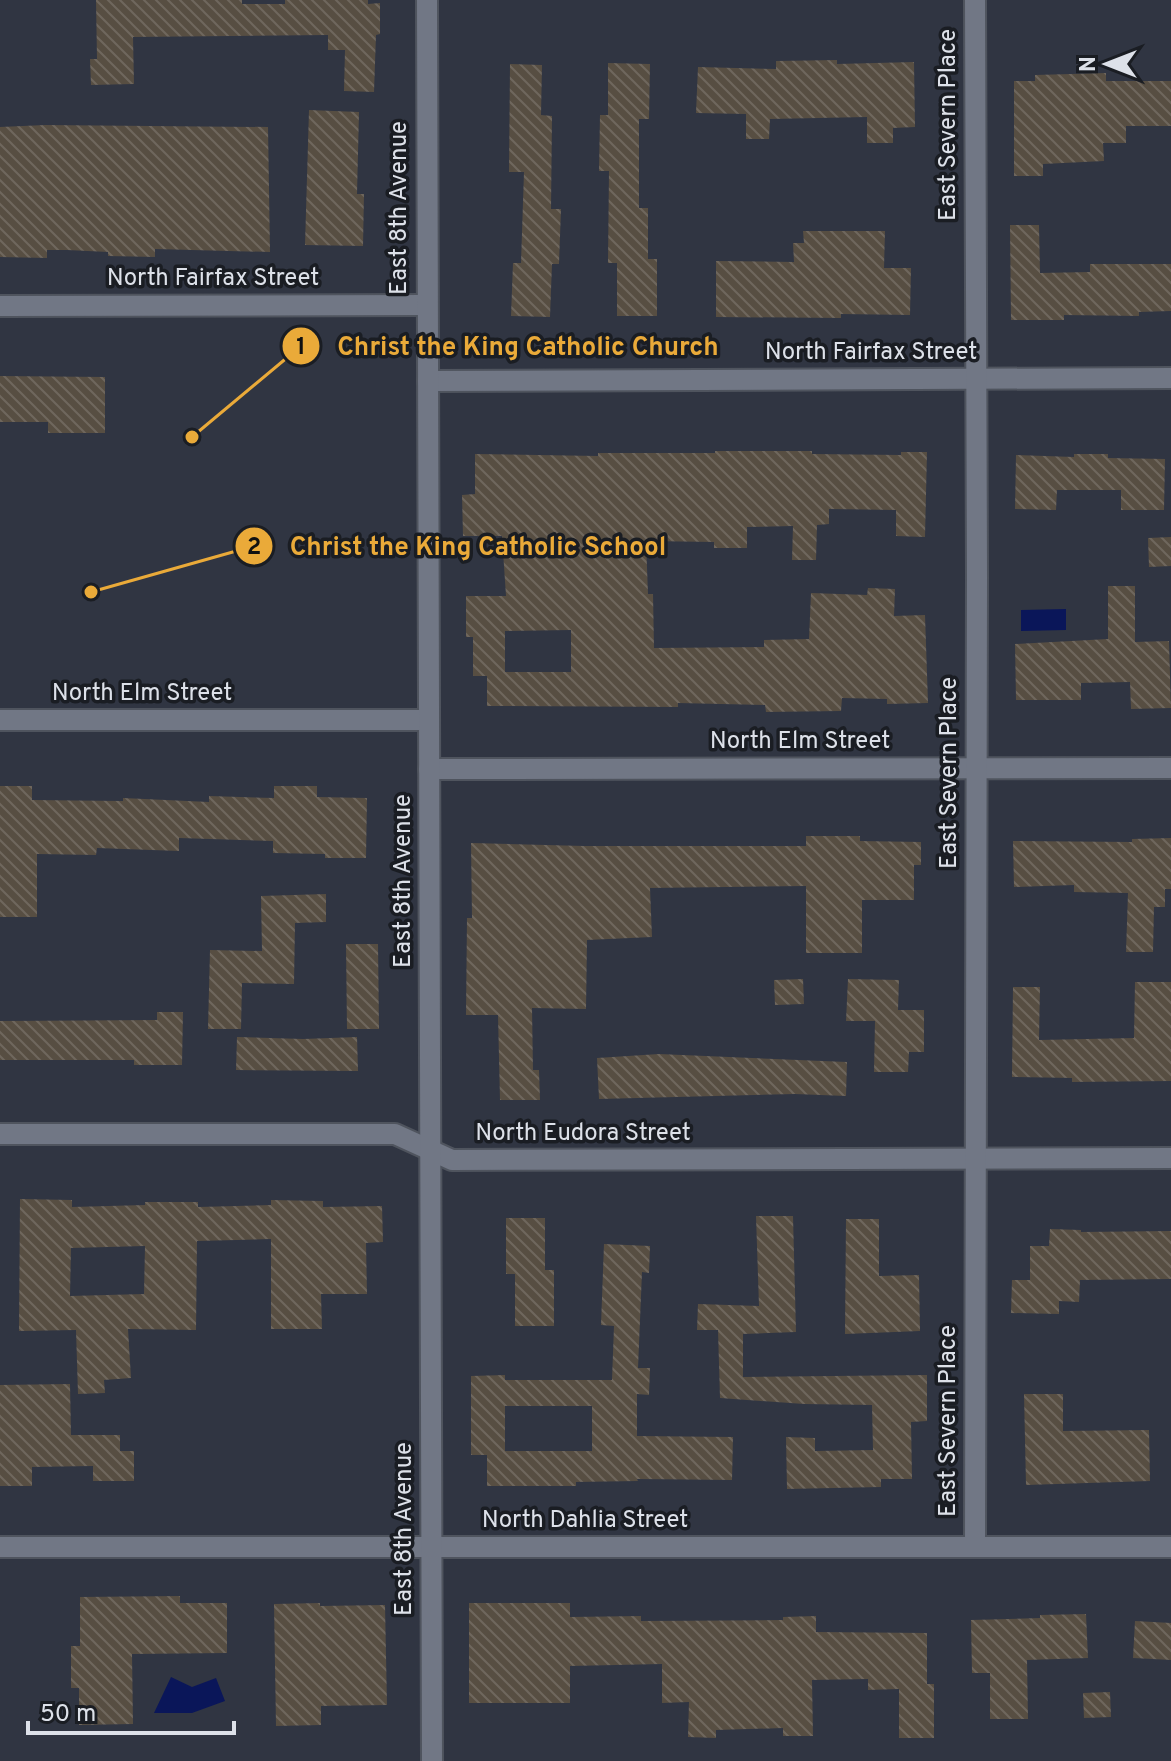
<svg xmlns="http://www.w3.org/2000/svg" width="1171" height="1761" viewBox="0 0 1171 1761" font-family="Overpass,sans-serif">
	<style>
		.water { fill: #0a1659 }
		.building { fill: url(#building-back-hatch); fill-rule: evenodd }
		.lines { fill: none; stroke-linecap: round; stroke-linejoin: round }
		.street-casing { stroke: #4f545e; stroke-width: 24 }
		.secondary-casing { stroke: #4f545e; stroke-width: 24 }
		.street { stroke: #717785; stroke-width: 20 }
		.secondary { stroke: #717785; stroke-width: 20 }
		.labels { text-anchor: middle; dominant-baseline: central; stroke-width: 7; stroke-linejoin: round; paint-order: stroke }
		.street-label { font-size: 24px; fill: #dde1e9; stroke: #1a1d23 }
		.leader { fill: none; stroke: #eaaa39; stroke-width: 3 }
		.callout-dot { fill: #eaaa39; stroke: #1a1d23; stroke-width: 3 }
		.mark-label { font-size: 24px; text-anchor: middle; font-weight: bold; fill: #111 }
		.callout-label { font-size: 26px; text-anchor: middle; font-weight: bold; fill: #eaaa39; stroke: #1a1d23; stroke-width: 7; stroke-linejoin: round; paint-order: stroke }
	</style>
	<defs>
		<pattern id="building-back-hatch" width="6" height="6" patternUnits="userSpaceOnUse" patternTransform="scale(2)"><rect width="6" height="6" fill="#574e42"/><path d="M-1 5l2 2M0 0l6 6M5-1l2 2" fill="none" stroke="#6f675d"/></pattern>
	</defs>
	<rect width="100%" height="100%" fill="#303542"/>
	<g class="water">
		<polygon points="1066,609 1066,630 1021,631 1021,610"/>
		<polygon points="171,1677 192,1687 216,1678 225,1701 192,1713 154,1713"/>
	</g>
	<g class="building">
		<polygon points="96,0 242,0 242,4 285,4 285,0 368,0 368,4 380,3 380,34 376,35 374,92 344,91 345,50 328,50 328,35 133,37 134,84 91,85 90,59 97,59"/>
		<polygon points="837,60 837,64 914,62 915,127 893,128 893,143 867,143 867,117 770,119 769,139 746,139 746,114 696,113 698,67 776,69 776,61"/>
		<polygon points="608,63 650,64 649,119 639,119 639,208 648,208 648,259 657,259 657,316 617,316 617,263 608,263 609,171 599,171 600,115 608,115"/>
		<polygon points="510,64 542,65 541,115 552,116 551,209 561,209 559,264 552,264 550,317 511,316 513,263 521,263 524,172 509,172"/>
		<polygon points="1106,73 1106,81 1171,81 1171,126 1126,126 1126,143 1103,143 1104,161 1043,164 1043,176 1014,176 1014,81 1035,81 1035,75"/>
		<polygon points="309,110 359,112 357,194 364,194 363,246 305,245"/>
		<polygon points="45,125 268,127 270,252 155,249 155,257 108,256 108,252 67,250 47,250 47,258 0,257 0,127"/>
		<polygon points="1010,225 1039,225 1040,273 1090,272 1090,264 1171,264 1171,311 1139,312 1139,316 1064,315 1064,320 1011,320"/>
		<polygon points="803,231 885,231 884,268 911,268 910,315 841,314 841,318 716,317 716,261 794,262 793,243 804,243"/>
		<polygon points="0,376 105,377 105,433 48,433 48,422 0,422"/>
		<path d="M715 451H812V454L901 455V452H927L925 537 896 536V510L829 509V524L817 525 816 560H792L793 526 747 527V548H714V542L646 541 648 594H653L654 648 764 647V640L809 639 811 593 867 595 868 588 895 589 894 616 925 615 928 703 887 704V699L842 698 841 711 766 712 765 705 678 703V707L487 706V676H473V637H466V596H506L502 536H463L462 495 475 494V454L598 456V453H715ZM571 630V672H505V631Z"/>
		<polygon points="1074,454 1108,454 1108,458 1165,459 1164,510 1121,510 1121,490 1057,490 1056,510 1015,509 1016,455 1074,457"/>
		<polygon points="1171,537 1171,566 1149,567 1148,538"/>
		<polygon points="1108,586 1135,586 1135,642 1169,641 1171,708 1131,709 1130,682 1081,683 1081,700 1016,700 1015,644 1108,639"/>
		<polygon points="0,786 32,786 32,800 123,801 123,798 209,802 209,796 274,798 274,786 317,786 317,797 367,798 366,858 325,858 325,854 273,853 273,841 179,838 179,851 97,848 96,855 37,854 37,917 0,917"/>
		<polygon points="806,836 860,836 860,841 921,842 921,865 914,865 914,900 862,900 862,953 806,953 806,886 650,888 652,937 587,940 586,1009 532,1008 533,1070 539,1070 540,1100 500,1100 498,1015 466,1015 467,918 472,918 471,843 584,846 806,846"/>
		<polygon points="1171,838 1171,889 1165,889 1165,907 1154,907 1153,952 1126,952 1128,893 1074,892 1074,885 1014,887 1013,841 1132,842 1132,839"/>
		<polygon points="326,894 326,922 295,923 294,984 242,983 241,1029 208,1029 210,950 262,951 261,896"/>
		<polygon points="346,944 378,944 379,1029 347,1029"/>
		<polygon points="803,979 804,1004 775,1005 774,980"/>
		<polygon points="848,979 899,980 898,1010 924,1010 924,1052 909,1052 908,1072 874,1072 875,1021 846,1021"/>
		<polygon points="1135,982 1171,982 1171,1081 1072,1082 1072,1078 1012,1077 1013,987 1040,987 1039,1040 1134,1038"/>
		<polygon points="157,1012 183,1012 182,1065 134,1065 134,1060 0,1060 0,1021 157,1020"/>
		<polygon points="237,1037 303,1039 357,1037 358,1071 236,1070"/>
		<polygon points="659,1054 847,1062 846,1096 795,1094 599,1099 597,1058"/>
		<path d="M20 1199 72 1200V1207L145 1205V1202H198V1207L271 1205V1200L323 1201V1207L382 1206 383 1242 366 1243 367 1294H321L322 1329H271V1239L197 1241 196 1330 128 1329 131 1378 104 1380 105 1393 78 1394 76 1330 19 1331ZM145 1246 144 1294 70 1296 71 1248Z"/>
		<polygon points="756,1216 793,1216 796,1332 743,1334 743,1377 927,1375 927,1421 911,1422 912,1479 881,1479 881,1487 787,1489 786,1437 815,1438 815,1451 873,1450 872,1405 804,1404 720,1398 718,1330 697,1330 698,1304 759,1306"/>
		<polygon points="506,1218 545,1218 545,1270 554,1270 554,1326 515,1326 515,1274 506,1274"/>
		<polygon points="846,1219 879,1219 879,1276 919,1275 920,1331 845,1334"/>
		<polygon points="1050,1229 1081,1230 1081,1232 1171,1231 1171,1279 1080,1280 1079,1302 1059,1301 1059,1314 1011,1313 1012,1280 1030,1280 1030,1246 1049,1246"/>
		<path d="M604 1244 650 1246 649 1273 642 1272 638 1368H650L649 1395 637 1394V1436L733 1437 732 1480 637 1479 638 1481 576 1482V1486H487V1455H471V1376L505 1375V1380H612L614 1326 601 1325ZM505 1406H592V1451H505Z"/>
		<polygon points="70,1384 71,1435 120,1435 120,1451 134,1451 134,1481 93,1481 93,1466 32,1467 32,1486 0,1486 0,1385"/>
		<polygon points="1024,1394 1063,1394 1063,1431 1149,1430 1150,1481 1026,1485"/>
		<polygon points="180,1596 180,1603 227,1603 227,1653 132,1654 133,1724 79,1725 79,1688 71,1688 71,1646 80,1646 80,1597"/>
		<polygon points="320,1603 320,1606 385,1605 387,1705 321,1706 321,1725 276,1726 274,1604"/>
		<polygon points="469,1603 570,1603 570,1617 641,1616 641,1621 783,1620 783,1617 816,1616 816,1632 927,1633 927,1684 934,1684 934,1738 899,1738 899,1689 868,1690 868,1679 812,1680 813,1736 783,1736 783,1728 716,1730 716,1738 688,1737 689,1702 662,1703 662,1664 570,1666 570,1703 469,1703"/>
		<polygon points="1086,1614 1088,1658 1027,1660 1028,1719 990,1719 990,1673 972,1673 971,1620 1040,1618 1040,1615"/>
		<polygon points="1135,1621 1171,1623 1171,1660 1133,1658"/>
		<polygon points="1110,1692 1111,1717 1084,1718 1083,1693"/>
	</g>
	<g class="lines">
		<g class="street-casing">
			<g id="street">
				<polyline points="0,306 426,305"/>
				<polyline points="428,381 1171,378"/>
				<polyline points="0,720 428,720"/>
				<polyline points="429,769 1171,768"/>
				<polyline points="0,1134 395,1134 452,1160 1171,1158"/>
				<polyline points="975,1546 977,577 975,0"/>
				<polyline points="0,1547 1171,1547"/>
			</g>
		</g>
		<g class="secondary-casing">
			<polyline id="secondary" points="427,0 432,1761"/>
		</g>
		<use href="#street" class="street"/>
		<use href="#secondary" class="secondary"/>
	</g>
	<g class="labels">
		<g class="street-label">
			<text transform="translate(949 125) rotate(-90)">East Severn Place</text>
			<text transform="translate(400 208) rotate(-90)">East 8th Avenue</text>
			<text x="213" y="279">North Fairfax Street</text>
			<text x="871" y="353">North Fairfax Street</text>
			<text x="142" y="694">North Elm Street</text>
			<text x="800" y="742">North Elm Street</text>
			<text transform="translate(950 773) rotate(-90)">East Severn Place</text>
			<text transform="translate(404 881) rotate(-90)">East 8th Avenue</text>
			<text x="583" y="1134">North Eudora Street</text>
			<text transform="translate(949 1421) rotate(-90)">East Severn Place</text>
			<text x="585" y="1521">North Dahlia Street</text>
			<text transform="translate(405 1529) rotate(-90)">East 8th Avenue</text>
		</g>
	</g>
	<path class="leader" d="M192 437L301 346M91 592L254 546"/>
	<g class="callout-dot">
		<circle cx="192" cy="437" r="8"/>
		<circle cx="91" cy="592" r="8"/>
		<circle cx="301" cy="346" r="20"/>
		<circle cx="254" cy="546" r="20"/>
	</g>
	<g class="mark-label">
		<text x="301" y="354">1</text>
		<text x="254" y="554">2</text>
	</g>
	<g class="callout-label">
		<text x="528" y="355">Christ the King Catholic Church</text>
		<text x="478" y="555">Christ the King Catholic School</text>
	</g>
	<g transform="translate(1107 64) rotate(270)" stroke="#1a1d23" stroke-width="6" paint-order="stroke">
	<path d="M0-6L14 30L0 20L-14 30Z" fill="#dde1e9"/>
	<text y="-12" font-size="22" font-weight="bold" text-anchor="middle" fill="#dde1e9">N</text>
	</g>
	<path d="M28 1721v12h206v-12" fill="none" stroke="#dde1e9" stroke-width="4"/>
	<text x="40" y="1721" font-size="24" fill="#dde1e9" stroke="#1a1d23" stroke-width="6" paint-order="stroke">50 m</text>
</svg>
